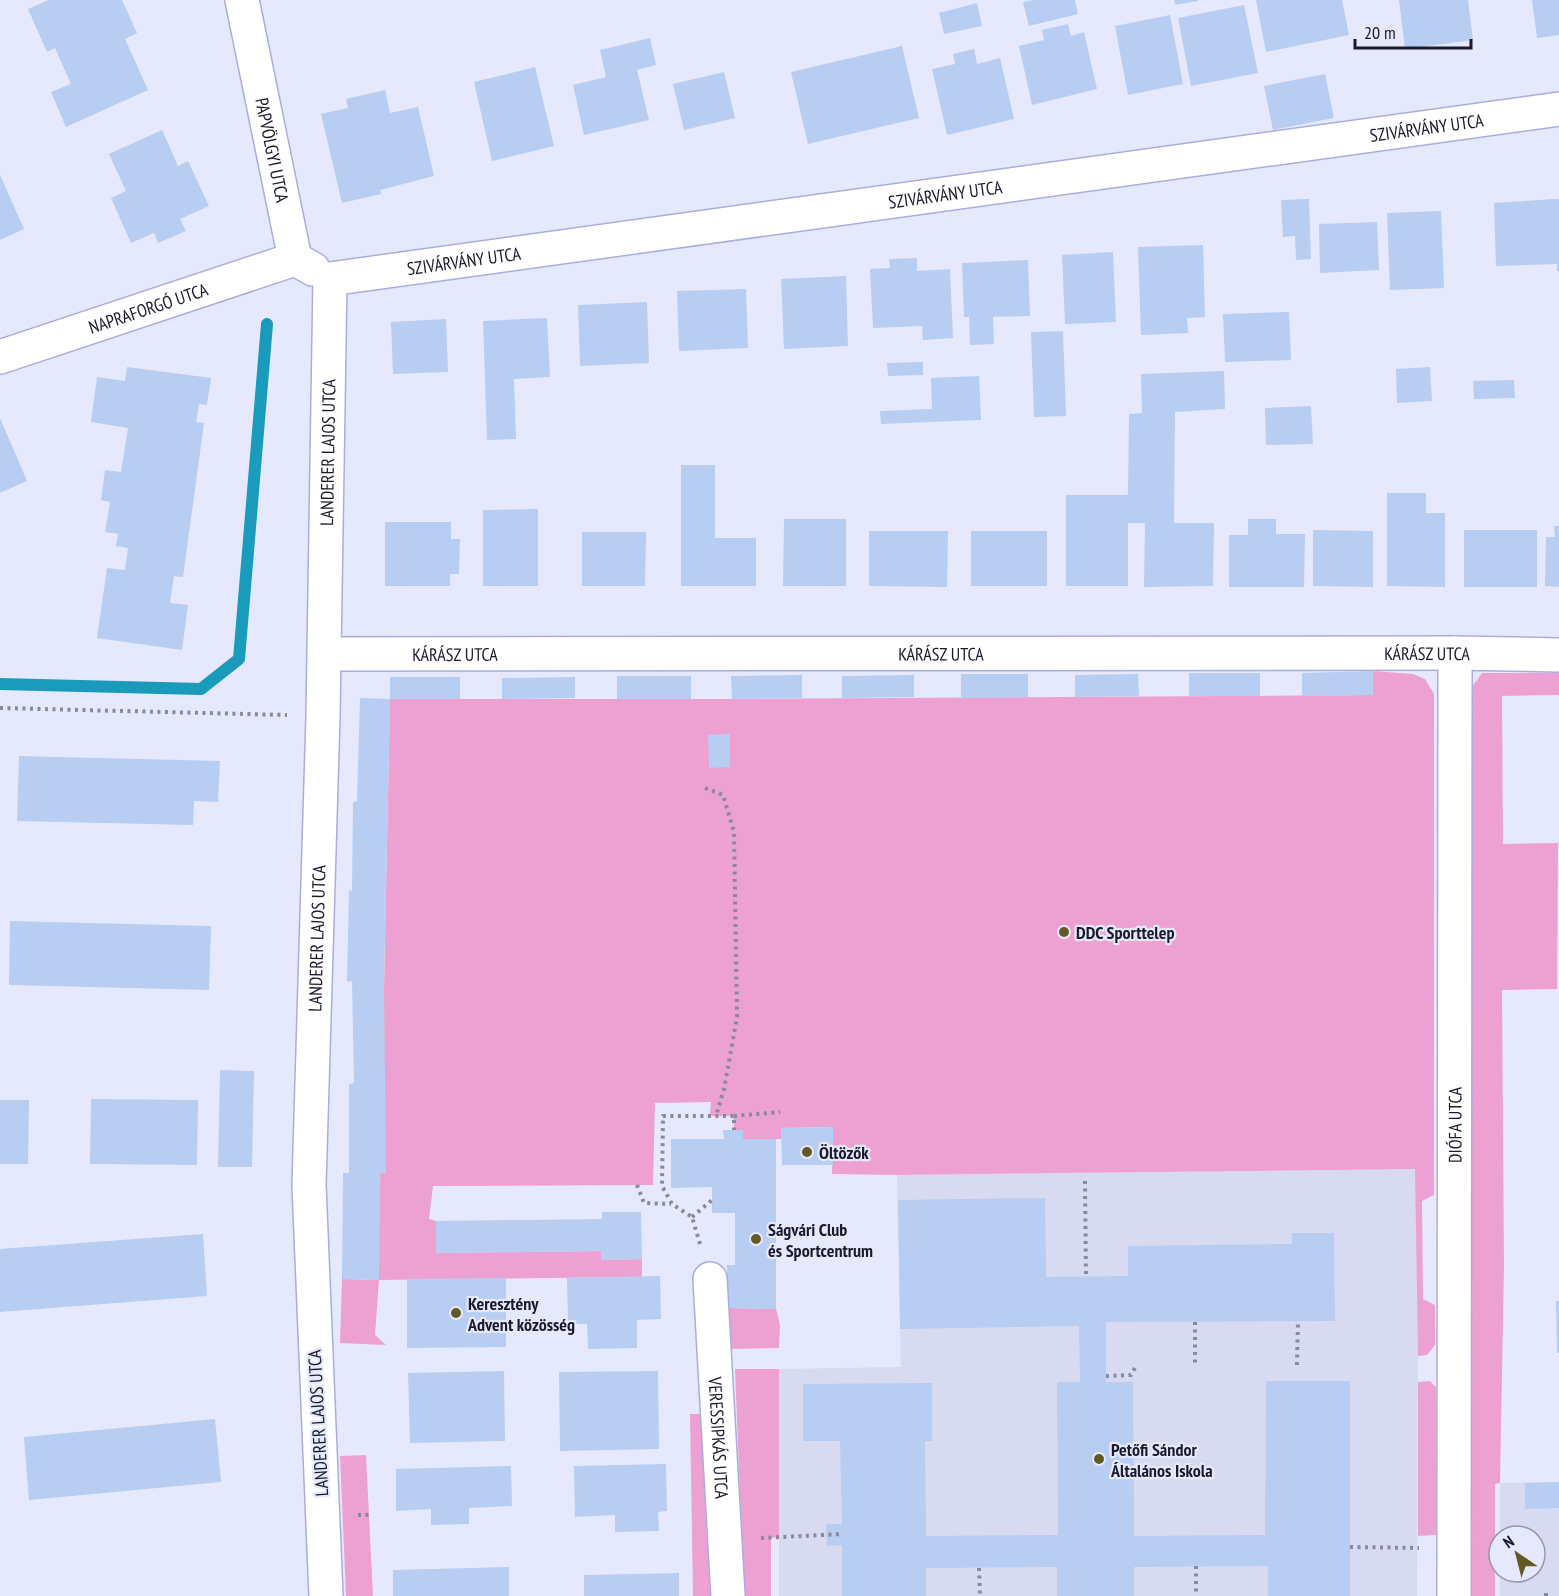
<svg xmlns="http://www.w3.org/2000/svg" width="1559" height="1596" viewBox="0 0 1559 1596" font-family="'PT Sans Narrow',sans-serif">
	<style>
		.built { fill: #d7daf1 }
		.green { fill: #eda1d2 }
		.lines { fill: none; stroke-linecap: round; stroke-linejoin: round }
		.stream { stroke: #1b9bbb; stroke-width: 12 }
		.building { fill: #b7cdf1 }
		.street-casing { stroke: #a9addd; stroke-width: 36 }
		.path { stroke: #87899c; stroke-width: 4; stroke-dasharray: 3 4.5; stroke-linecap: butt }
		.street { stroke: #fff; stroke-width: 33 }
		.poi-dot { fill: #625a26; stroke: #e6e9fd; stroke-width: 2 }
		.labels { text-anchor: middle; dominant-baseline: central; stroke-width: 4.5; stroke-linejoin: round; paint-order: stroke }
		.street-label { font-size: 18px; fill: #191a2c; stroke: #e6e9fd }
		.poi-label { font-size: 18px; font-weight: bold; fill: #191a2c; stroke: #e6e9fd; text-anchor: start }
	</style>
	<rect width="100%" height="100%" fill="#e6e9fd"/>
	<g class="built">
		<polygon points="1416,1169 1418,1356 1417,1596 779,1596 779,1369 901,1367 897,1175"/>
		<polygon points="1559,1482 1559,1596 1500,1596 1500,1572 1535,1572 1535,1536 1500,1536 1500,1483"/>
	</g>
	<g class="green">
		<polygon points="1373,671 1413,674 1425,679 1434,694 1434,1195 1422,1201 1423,1299 1435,1305 1435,1345 1427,1355 1418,1356 1415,1169 897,1175 832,1174 833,1127 782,1128 781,1139 743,1139 743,1130 734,1130 733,1116 710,1116 711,1102 655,1103 653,1185 433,1186 429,1219 436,1221 437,1253 601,1251 602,1260 642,1259 642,1277 379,1280 375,1335 386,1345 340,1343 342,1279 378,1280 390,699 732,699 1373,695"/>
		<polygon points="1482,673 1559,673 1559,695 1502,696 1503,844 1558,843 1557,989 1502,990 1504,1266 1500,1483 1495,1484 1495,1596 1471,1596 1471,688"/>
		<polygon points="727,1308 776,1309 780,1325 779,1348 731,1349"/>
		<polygon points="735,1369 779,1369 779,1537 771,1538 771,1596 744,1596"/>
		<polygon points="1430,1381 1436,1387 1436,1535 1418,1536 1418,1382"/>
		<polygon points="690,1414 705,1414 711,1596 693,1596"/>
		<polygon points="366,1455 373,1596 346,1596 340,1456"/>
	</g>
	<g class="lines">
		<polyline class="stream" points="0,684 201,689 239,659 267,324"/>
	</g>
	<g class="building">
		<polygon points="48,0 122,0 137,33 125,39 148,90 66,127 51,92 71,84 55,48 47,52 28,9"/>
		<polygon points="1034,0 1075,0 1078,14 1029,26 1023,2"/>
		<polygon points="1174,0 1198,0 1198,1 1175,5"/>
		<polygon points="1256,0 1342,0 1349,35 1266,52"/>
		<polygon points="1399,0 1468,0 1473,40 1405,49"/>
		<polygon points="1532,0 1559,0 1559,35 1537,38"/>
		<polygon points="977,3 982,26 944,34 939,13"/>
		<polygon points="1244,5 1258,73 1191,86 1178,18"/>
		<polygon points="1170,15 1183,84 1128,95 1115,26"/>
		<polygon points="1068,24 1071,36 1084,32 1097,89 1032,105 1019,46 1044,40 1042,30"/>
		<polygon points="650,38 656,65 637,70 649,120 584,135 573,85 606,77 600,50"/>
		<polygon points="902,46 919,118 808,144 791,72"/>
		<polygon points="974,49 977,64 1000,58 1014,119 947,135 932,69 955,64 953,54"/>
		<polygon points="535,67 554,146 492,161 474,82"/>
		<polygon points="724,72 735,118 684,130 673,84"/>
		<polygon points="1325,74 1334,118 1273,130 1264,86"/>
		<polygon points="385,90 390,113 418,107 434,176 380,190 381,194 342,203 321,114 348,108 346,99"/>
		<polygon points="162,130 178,166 188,161 209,206 180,219 186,231 158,243 154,233 131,243 111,198 126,191 109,154"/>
		<polygon points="0,175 24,229 0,240"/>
		<polygon points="1309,199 1311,259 1296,260 1295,236 1283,237 1281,200"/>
		<polygon points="1555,199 1559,199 1559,271 1557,271 1557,264 1496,266 1494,203"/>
		<polygon points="1441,211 1444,288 1390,290 1387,213"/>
		<polygon points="1377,222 1379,270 1320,273 1319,224"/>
		<polygon points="1203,245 1205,317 1187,318 1188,333 1141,335 1138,247"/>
		<polygon points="1113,252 1116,322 1065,324 1062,255"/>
		<polygon points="917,258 917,271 950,269 953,338 923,340 922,326 873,328 870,269 890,268 889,259"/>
		<polygon points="1028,260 1030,316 993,317 994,344 970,345 969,317 964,317 962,263"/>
		<polygon points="846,276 848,346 784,349 781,279"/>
		<polygon points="746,289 748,348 679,351 677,291"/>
		<polygon points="647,302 649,363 580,366 578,305"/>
		<polygon points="1289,312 1291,360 1225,362 1223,314"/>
		<polygon points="547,318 550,377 514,379 516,439 487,440 483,321"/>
		<polygon points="446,319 448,372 393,374 391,322"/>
		<polygon points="1063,331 1066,416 1034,417 1031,332"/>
		<polygon points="923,362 923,375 888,376 887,363"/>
		<polygon points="127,367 211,378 207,405 199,404 196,422 204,423 183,577 174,576 170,603 188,605 182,650 97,638 107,568 125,570 128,548 116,546 118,534 105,532 110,502 101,500 105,470 121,472 128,428 91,422 97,377 125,381"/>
		<polygon points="1430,367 1432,401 1397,403 1396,369"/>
		<polygon points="1224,371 1225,409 1175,412 1174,523 1214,523 1213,586 1144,587 1145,523 1128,523 1128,586 1066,586 1066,495 1128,495 1129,414 1142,413 1141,374"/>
		<polygon points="979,376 981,420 881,424 880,411 932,409 931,378"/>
		<polygon points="1514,380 1515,398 1474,399 1473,381"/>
		<polygon points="1311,406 1313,444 1266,445 1265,408"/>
		<polygon points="0,418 27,481 0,493"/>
		<polygon points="681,465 715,465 715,538 756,538 756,586 681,586"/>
		<polygon points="1387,493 1426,493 1426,513 1445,513 1445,587 1387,586"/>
		<polygon points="538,509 538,586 483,586 483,510"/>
		<polygon points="784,519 846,519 846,586 783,586"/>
		<polygon points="1248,519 1276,519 1276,534 1305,534 1304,587 1229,587 1229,535 1248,535"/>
		<polygon points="385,522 451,522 451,539 460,539 459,574 450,574 450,586 385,586"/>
		<polygon points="1554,526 1559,526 1559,587 1545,586 1546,537 1555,537"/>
		<polygon points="1313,530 1373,531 1373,587 1313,586"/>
		<rect x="1464" y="530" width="73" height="57"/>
		<polygon points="869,531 948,531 947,587 869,586"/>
		<rect x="971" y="531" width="76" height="55"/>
		<polygon points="582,532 646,532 645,586 582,586"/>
		<polygon points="1373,671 1373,695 1302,696 1302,673"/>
		<rect x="1189" y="673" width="71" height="23"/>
		<polygon points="961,674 1028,674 1028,697 961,698"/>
		<polygon points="1138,674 1139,696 1075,697 1075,675"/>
		<polygon points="802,675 802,698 732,699 731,676"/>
		<polygon points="914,675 914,697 842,698 842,676"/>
		<rect x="617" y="676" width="74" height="23"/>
		<rect x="390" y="677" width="70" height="22"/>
		<polygon points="575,677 575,698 502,699 502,678"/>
		<polygon points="360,698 390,699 384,982 386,1173 380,1173 379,1280 342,1279 343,1173 349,1173 349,1084 354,1083 352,981 347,982 349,890 352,891 353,802 357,801"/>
		<polygon points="730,734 730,767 709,768 708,735"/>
		<polygon points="19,756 220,761 218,802 194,801 193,825 17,821"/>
		<polygon points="10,921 211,926 209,990 9,985"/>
		<polygon points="220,1070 254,1071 252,1167 218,1167"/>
		<polygon points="91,1099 198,1100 197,1165 90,1164"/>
		<polygon points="0,1100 29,1100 28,1164 0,1164"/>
		<polygon points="833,1127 833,1165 782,1165 781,1128"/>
		<polygon points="723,1130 743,1130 743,1139 776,1139 776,1309 727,1308 727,1265 735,1265 735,1213 712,1213 712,1187 671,1188 671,1139 724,1139"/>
		<polygon points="1045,1198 1046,1277 1128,1276 1128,1246 1292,1244 1292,1233 1334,1233 1335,1321 1106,1322 1106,1382 1133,1382 1134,1536 1265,1535 1266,1381 1350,1381 1350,1596 1268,1596 1268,1566 1134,1567 1134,1596 1057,1596 1057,1567 926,1568 926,1596 842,1596 842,1545 827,1546 826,1524 842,1524 840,1441 803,1441 803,1384 932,1383 932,1441 925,1441 926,1536 1058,1535 1057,1382 1080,1382 1079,1326 900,1329 898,1200"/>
		<polygon points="602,1212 641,1212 642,1259 602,1260 601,1251 436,1253 436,1221 602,1219"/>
		<polygon points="203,1234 207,1296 0,1312 0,1249"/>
		<polygon points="660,1276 661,1319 637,1320 637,1348 588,1349 587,1324 568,1324 567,1278"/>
		<polygon points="506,1278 506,1347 407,1348 407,1279"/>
		<polygon points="1556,1301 1559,1301 1559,1353 1557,1353"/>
		<polygon points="504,1371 505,1441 410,1443 408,1373"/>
		<polygon points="658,1371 659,1449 560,1451 559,1372"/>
		<polygon points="215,1419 221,1482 29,1500 24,1437"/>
		<polygon points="666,1464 667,1511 658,1512 659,1531 615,1532 615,1515 575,1517 574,1466"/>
		<polygon points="511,1466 512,1506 469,1508 469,1524 431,1525 431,1509 396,1511 396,1469"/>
		<polygon points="1559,1482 1559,1508 1525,1509 1525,1483"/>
		<polygon points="509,1567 509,1596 393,1596 393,1570"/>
		<polygon points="679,1573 679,1596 584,1596 584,1575"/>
	</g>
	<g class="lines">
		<g class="street-casing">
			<g id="street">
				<path id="s1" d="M242 0 295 259 313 269"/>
				<path id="s2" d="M330 279 1559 109"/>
				<path id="s3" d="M0 357 295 259"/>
				<path id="s4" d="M325 654 1455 653 1559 655"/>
				<path id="s5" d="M710 1279 728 1596"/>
				<path id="s6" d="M326 1596 309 1185 323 716 330 279"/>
				<path id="s7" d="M1454 1596 1455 653"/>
			</g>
		</g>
		<g class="path">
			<polyline points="0,708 287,715"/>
			<polyline points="705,788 723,795 734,832 737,1017 724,1089 716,1116"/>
			<polyline points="734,1116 780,1112"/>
			<polyline points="1085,1181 1086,1277"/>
			<polyline points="637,1185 644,1203 671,1204"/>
			<polyline points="692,1217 712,1200"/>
			<polyline points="700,1244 692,1217 672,1204 662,1186 663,1116 734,1116 734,1130"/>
			<polyline points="1195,1322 1195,1366"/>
			<polyline points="1297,1365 1298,1321"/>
			<polyline points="1106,1376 1131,1375 1136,1366"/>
			<polyline points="358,1515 369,1515"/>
			<polyline points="761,1538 842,1534"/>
			<polyline points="1350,1547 1419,1548"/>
			<polyline points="1196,1566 1196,1596"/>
			<polyline points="979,1568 980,1596"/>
			<polyline points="1546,1596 1546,1592"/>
		</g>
		<use href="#street" class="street"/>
	</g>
	<g class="poi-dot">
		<circle cx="1064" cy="932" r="6"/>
		<circle cx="807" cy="1152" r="6"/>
		<circle cx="756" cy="1239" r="6"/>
		<circle cx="456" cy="1313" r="6"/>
		<circle cx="1099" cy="1459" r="6"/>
	</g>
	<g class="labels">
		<g class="street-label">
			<text stroke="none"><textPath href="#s2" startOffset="1107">SZIVÁRVÁNY UTCA</textPath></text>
			<text stroke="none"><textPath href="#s1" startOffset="153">PAPVÖLGYI UTCA</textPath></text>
			<text stroke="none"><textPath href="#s2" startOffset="621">SZIVÁRVÁNY UTCA</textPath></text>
			<text stroke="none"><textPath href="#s2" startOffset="135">SZIVÁRVÁNY UTCA</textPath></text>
			<text stroke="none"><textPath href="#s3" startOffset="156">NAPRAFORGÓ UTCA</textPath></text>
			<text stroke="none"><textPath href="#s6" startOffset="1144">LANDERER LAJOS UTCA</textPath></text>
			<text stroke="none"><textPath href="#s4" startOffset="1102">KÁRÁSZ UTCA</textPath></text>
			<text stroke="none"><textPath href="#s4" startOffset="130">KÁRÁSZ UTCA</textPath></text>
			<text stroke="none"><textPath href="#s4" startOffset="616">KÁRÁSZ UTCA</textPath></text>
			<text stroke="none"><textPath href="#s6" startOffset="658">LANDERER LAJOS UTCA</textPath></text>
			<text stroke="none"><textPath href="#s7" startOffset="471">DIÓFA UTCA</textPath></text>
			<text transform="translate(318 1423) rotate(-93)">LANDERER LAJOS UTCA</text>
			<text stroke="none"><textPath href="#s5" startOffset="159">VERESSIPKÁS UTCA</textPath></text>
		</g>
		<g class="poi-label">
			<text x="1076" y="932">DDC Sporttelep</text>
			<text x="819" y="1152">Öltözők</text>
			<text x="768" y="1229">Ságvári Club<tspan x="768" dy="21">és Sportcentrum</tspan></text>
			<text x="468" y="1303">Keresztény<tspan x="468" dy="21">Advent közösség</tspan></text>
			<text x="1111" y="1449">Petőfi Sándor<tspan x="1111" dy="21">Általános Iskola</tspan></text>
		</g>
	</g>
	<g transform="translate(1517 1554) rotate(325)"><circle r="28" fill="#e6e9fd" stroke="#9496a9" stroke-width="1.5"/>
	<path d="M0-4.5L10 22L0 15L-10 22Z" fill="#625a26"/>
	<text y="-9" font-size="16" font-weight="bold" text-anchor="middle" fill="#191a2c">N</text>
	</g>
	<path d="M1355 39v9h116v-9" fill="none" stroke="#191a2c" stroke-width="3"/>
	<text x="1364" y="39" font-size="18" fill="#191a2c" stroke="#e6e9fd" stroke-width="4.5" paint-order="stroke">20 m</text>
</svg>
